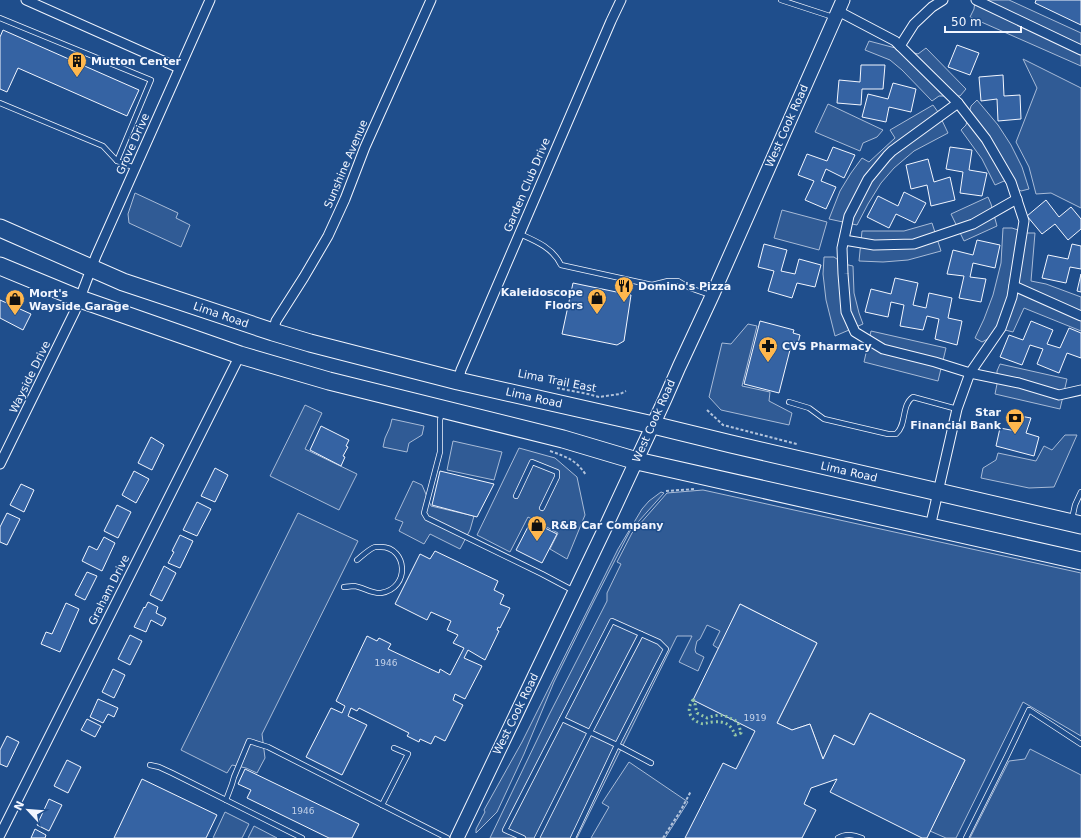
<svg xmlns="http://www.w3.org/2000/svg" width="1081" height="838" viewBox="0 0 1081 838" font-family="'DejaVu Sans',sans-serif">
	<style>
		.built { fill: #305b95; stroke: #a8bbd7 }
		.building { fill: #3563a3; stroke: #f2f6ff }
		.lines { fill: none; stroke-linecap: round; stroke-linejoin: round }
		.lane-casing { stroke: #f2f6ff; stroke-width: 6 }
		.street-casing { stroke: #f2f6ff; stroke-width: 11 }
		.secondary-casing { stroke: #f2f6ff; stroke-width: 15 }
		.highway-casing { stroke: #f2f6ff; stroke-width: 19 }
		.path { stroke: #b3c4dc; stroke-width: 2; stroke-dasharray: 3 2; stroke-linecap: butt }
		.lane { stroke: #1f4e8c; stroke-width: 4.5 }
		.street { stroke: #1f4e8c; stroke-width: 9 }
		.secondary { stroke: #1f4e8c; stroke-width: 13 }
		.highway { stroke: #1f4e8c; stroke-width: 17 }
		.hedge { stroke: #97c8a6; stroke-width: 3; stroke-dasharray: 2 3; stroke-linecap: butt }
		.labels { text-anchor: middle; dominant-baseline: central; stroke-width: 3; stroke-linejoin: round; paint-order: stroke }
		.number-label { font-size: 9px; fill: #c3d1e8 }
		.poi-label { font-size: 11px; font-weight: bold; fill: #f2f6ff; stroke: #1f4e8c; text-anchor: start }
		.street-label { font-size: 11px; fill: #f2f6ff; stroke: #1f4e8c }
	</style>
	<rect width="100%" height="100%" fill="#1f4e8c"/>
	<g class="built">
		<polygon points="975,0 1009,0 1081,33 1081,66 970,17 974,9"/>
		<polygon points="869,41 918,54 926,48 966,89 960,96 939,96 932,101 902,70 890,60 865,50"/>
		<polygon points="1023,59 1081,88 1081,208 1051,193 1036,194 1029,167 1016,142 1037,88"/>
		<polygon points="977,100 998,125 1011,145 1022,167 1029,189 1021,191 1004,181 995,185 982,159 961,130 966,125 971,106"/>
		<polygon points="828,104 883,130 877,137 863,143 860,151 815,132"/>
		<polygon points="933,105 938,112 948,133 914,151 894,168 881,183 868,204 857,225 829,219 840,191 851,173 862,158 869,162 895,138 890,130"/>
		<polygon points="135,193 178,213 176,218 190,225 181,247 129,223 128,214"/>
		<polygon points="988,197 991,204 997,226 964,241 951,214"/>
		<polygon points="782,210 827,222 819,250 774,238"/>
		<polygon points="932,223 941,251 908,260 883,262 859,261 862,231 904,231"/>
		<polygon points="1003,228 1012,228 1027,233 1035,233 1031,281 1046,284 1081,297 1081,331 1024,308 1013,332 1005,330 982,342 975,338 984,319 993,295 1001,263"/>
		<polygon points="824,257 834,257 844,264 853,266 854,293 859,313 863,324 835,336 826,300 823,274"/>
		<polygon points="748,324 757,326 742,386 770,392 769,401 792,413 789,425 721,410 709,397 722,343 731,344"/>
		<polygon points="871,331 946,348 938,381 864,362"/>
		<polygon points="1000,364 1067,379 1060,409 995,394 997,384 997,371"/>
		<polygon points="305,405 322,413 305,449 357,474 339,510 270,476"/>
		<polygon points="392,419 424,426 422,435 409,443 407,452 383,447 385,438 390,427"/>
		<polygon points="1065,435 1077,435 1054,487 1029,488 981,478 983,468 996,460 998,453 1036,461 1044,446 1052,450"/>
		<polygon points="453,441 502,452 494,480 447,470"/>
		<polygon points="519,448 555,458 577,477 585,515 567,559 550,549 558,533 528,517 510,552 477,535"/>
		<polygon points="413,481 422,485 431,506 474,516 470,530 460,549 430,534 424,544 399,531 403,522 395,519"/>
		<polygon points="703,490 1081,573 1081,736 1023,702 956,838 946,838 930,831 965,760 870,713 854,745 834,735 823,759 810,724 792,730 777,723 817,643 740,604 719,649 713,645 720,631 707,625 700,639 697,641 696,645 695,650 696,653 704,657 698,671 679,662 692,636 677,636 577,838 490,838 549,715 607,601 607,593 621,564 617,562 632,533 667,493"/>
		<polygon points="661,492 664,493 630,531 594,601 554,682 524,754 497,812 476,833 476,829 485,812 484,810 522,742 618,549 642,509 649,501"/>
		<polygon points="298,513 358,541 262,734 265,758 257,773 246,768 232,765 227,773 181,750"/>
		<polygon points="1030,749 1081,775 1081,838 970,838 1009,761 1025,759"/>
		<polygon points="629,762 688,802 665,838 591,838 609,807 602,803"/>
		<polygon points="225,812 249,824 242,838 213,838"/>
		<polygon points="254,826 277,838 248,838"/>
	</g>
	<g class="building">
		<polygon points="1036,0 1081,0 1081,25 1035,3"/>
		<polygon points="3,30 139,90 127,116 18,68 7,92 0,89 0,37"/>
		<polygon points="957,45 979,53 970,75 948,67"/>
		<polygon points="861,65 885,65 883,89 862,89 861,105 837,103 839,80 860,82"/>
		<polygon points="1003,75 1004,96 1020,95 1021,119 998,121 997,99 981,101 979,77"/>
		<polygon points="893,83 916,89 911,112 889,107 886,122 862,117 868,94 888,99"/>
		<polygon points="833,147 855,155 844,178 826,169 821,181 836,187 826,209 805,200 814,181 798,175 807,154 827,161"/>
		<polygon points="950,147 972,150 969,170 987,173 982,196 960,193 963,172 946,169"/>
		<polygon points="928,159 934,182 950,177 955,200 931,206 927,185 911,189 906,165"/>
		<polygon points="904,192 926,203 915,223 896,214 889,228 867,217 878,196 898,206"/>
		<polygon points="1046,200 1059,217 1071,207 1081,219 1081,229 1068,240 1055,224 1042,234 1027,216"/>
		<polygon points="977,240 1000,245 995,268 973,263 970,277 986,279 981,302 959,298 964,276 947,274 953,250 973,255"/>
		<polygon points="764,244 787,250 781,271 795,274 799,259 821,265 815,287 797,283 792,298 768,291 774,271 758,267"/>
		<polygon points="1072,244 1081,246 1081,269 1070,267 1066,283 1042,278 1048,255 1068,259"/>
		<polygon points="1081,274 1081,292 1077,291"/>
		<polygon points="895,278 918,283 913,305 926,308 929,293 952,298 948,318 962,321 957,345 935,339 939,319 927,316 923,330 900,326 904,305 891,302 888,317 865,312 871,289 891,294"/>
		<polygon points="573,283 631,295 624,341 617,345 562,334"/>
		<polygon points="0,300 31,314 23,330 0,318"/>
		<polygon points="760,321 794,330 793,333 800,335 798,343 792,342 779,393 744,384"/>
		<polygon points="1031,321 1053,330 1047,344 1060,348 1069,328 1081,333 1081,358 1067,353 1059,373 1037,364 1043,349 1030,345 1022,365 1000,357 1009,335 1023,340"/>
		<polygon points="1020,416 1031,418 1026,433 1039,437 1034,456 996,446 1000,428 1016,431"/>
		<polygon points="321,426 349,440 346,446 348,447 343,456 345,457 341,466 310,450"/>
		<polygon points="151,437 164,445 152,470 138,463"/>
		<polygon points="215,468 228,475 215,502 201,496"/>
		<polygon points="134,471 149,479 136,503 122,495"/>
		<polygon points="440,471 494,484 477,517 432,505"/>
		<polygon points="21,484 34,490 24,512 10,505"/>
		<polygon points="197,502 211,509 197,536 183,530"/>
		<polygon points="117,505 131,512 118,538 104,531"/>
		<polygon points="7,513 20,519 7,545 0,542 0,527"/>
		<polygon points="531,521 557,534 542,563 516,550"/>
		<polygon points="180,535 193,541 180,568 168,563 174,552 172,551"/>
		<polygon points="104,537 115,543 102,571 82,561 89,546 97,550"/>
		<polygon points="435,551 498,581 494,590 504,595 500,604 510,608 500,628 498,627 497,630 499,631 485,660 468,650 464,658 482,666 465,699 455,694 453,700 463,705 445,741 435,736 431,744 420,739 419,742 407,736 409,733 359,708 357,711 351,708 348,716 367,725 342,775 306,757 331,708 342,713 345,706 336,701 367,636 377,641 379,638 391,644 388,649 439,673 440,669 450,675 464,648 453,643 458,635 447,630 451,621 431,612 427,620 395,604 420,554 430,559"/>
		<polygon points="164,566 176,573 162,601 150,595"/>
		<polygon points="87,572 97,576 85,600 75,595"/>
		<polygon points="148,602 158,607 156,613 166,618 162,626 151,620 146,632 134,627 144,607 145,608"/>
		<polygon points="66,603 79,609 60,652 41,644 46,632 52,634"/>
		<polygon points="740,604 817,643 777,723 792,730 810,724 823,759 834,735 854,745 870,713 965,760 927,838 922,838 830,792 837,779 811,788 804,804 816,810 802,838 685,838 723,763 736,769 755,731 693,700"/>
		<polygon points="130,635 142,641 130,665 118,659"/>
		<polygon points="113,669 125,675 114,698 102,692"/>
		<polygon points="98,699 118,708 114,717 108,714 103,723 90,717"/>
		<polygon points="87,719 101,726 95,737 81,730"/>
		<polygon points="7,736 19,742 7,767 0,764 0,750"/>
		<polygon points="67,760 81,767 68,793 54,786"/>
		<polygon points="245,769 359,824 352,838 329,838 247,798 251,790 238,784"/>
		<polygon points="142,779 217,815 206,838 114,838"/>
		<polygon points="49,799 62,805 49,831 37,825"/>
		<polygon points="35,829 46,835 45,838 31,838"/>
	</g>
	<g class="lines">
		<g class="lane-casing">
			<g id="lane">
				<polyline points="781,0 833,17"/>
				<polyline points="0,18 151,80 117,161"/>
				<polyline points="0,103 103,146 117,161 135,168"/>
				<path d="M520 234C536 241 553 248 561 265L652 285 668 281H678L690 288 710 295"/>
				<path d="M789 402 809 408 824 419 888 434H896C907 425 901 405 913 397L957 409"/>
				<polyline points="442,412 440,420 440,452 424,513 427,518 542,574 574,591"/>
				<polyline points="516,496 532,462 557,472 557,477 542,508"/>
				<polyline points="1072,519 1075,505 1081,492"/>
				<path d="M344 587C347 587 351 586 354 586 363 587 372 594 381 593 411 588 407 547 381 547 380 547 376 547 375 547 369 549 362 556 357 560"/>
				<polyline points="562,719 617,745 573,838"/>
				<polyline points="150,765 159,767 172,773 302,838"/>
				<polyline points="226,800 232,784 234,777 249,741 268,747 447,838"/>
				<polyline points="382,805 408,754 394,748"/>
				<polyline points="523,838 505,830 612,621 659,642 666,649 617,745 651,763"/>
				<polyline points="537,838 590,732 641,634"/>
				<path d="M838 838C846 833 854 835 862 838"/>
				<polyline points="966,838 1007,756 1029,710 1081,744"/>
			</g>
		</g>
		<g class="street-casing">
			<g id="street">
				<polyline points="26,0 179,68"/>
				<polyline points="976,0 1081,50"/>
				<polyline points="838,11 895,41 958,103 986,139 1011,182 1024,221 1012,297 1001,328 970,373 957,409 930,527"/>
				<polyline points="900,46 914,24 932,7 943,0"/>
				<polyline points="958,103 892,151 887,156 868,179 849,216 842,248 843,274 846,312 855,332 883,349 935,362 970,373 1019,383 1059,395 1081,390"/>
				<polyline points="844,240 874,245 914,244 973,224 1017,199"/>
				<polyline points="1014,286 1081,316"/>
				<polyline points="273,332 276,321 304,277 328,236 345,199 365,147 431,0"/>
				<polyline points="458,381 461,370 611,21 621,0"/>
				<polyline points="0,464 75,311 96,256 210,0"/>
				<polyline points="0,835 240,355"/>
			</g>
		</g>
		<g class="secondary-casing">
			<polyline id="secondary" points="457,838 607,524 665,399 679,367 712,296 843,0"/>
		</g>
		<g class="highway-casing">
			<g id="highway">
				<polyline points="0,228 123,282 273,332 310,343 458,381 653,425 731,444 1081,525"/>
				<polyline points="0,266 80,299 240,355 329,381 563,439 637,461 1081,561"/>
			</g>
		</g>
		<g class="path">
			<polyline points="557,388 588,394 599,397 620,394 626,391"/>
			<polyline points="707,410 723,425 797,444"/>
			<path d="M550 451C567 457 576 460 586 475"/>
			<polyline points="666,491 695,489"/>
			<polyline points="663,838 681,810 691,791"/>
		</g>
		<use href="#lane" class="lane"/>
		<use href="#street" class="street"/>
		<use href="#secondary" class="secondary"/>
		<use href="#highway" class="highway"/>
		<path class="hedge" d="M693 700 696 702 695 705 697 713 707 718C722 713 724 715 738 722L741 733 735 735C731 724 725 721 713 722 708 722 704 725 700 723 689 719 686 709 693 700Z"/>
	</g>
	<defs>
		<g id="building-pin" transform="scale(1)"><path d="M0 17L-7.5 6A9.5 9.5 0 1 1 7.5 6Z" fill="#ffb74d" stroke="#1f4e8c"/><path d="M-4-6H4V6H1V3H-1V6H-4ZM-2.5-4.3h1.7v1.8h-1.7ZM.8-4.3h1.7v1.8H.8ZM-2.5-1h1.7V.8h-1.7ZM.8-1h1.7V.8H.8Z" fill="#111"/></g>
		<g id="restaurant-pin" transform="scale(1)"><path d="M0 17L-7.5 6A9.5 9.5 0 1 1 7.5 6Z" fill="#ffb74d" stroke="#1f4e8c"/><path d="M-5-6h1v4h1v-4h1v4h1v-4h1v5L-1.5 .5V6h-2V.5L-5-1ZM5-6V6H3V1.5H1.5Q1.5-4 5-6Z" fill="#111"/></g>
		<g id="shop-pin" transform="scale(1)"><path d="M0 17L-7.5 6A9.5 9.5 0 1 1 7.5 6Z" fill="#ffb74d" stroke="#1f4e8c"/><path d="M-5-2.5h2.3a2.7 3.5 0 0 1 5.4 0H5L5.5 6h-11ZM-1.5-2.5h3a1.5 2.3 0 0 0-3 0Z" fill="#111"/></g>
		<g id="pharmacy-pin" transform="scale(1)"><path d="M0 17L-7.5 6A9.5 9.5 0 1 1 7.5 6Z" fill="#ffb74d" stroke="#1f4e8c"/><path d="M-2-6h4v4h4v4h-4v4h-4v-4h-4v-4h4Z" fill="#111"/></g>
		<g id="bank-pin" transform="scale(1)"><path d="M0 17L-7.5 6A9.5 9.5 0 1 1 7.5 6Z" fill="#ffb74d" stroke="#1f4e8c"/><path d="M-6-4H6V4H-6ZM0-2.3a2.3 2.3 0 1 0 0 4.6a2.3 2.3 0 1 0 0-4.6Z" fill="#111"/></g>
	</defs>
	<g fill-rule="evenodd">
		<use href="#building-pin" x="77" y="61"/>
		<use href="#restaurant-pin" x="624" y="286"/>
		<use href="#shop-pin" x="597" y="298"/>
		<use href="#shop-pin" x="15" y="299"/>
		<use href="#pharmacy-pin" x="768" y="346"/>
		<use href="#bank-pin" x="1015" y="418"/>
		<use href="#shop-pin" x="537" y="525"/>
	</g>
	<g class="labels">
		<g class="number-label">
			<text x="386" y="663">1946</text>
			<text x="755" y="718">1919</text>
			<text x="303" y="811">1946</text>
		</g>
		<g class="poi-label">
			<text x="91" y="61">Mutton Center</text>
			<text x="638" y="286">Domino's Pizza</text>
			<text x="583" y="292" text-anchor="end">Kaleidoscope<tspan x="583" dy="13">Floors</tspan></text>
			<text x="29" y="293">Mort's<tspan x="29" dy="13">Wayside Garage</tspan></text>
			<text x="782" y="346">CVS Pharmacy</text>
			<text x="1001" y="412" text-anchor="end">Star<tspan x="1001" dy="13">Financial Bank</tspan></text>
			<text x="551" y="525">R&amp;B Car Company</text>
		</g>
		<g class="street-label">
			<text transform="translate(787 126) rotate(-66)">West Cook Road</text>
			<text transform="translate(133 144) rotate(-66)">Grove Drive</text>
			<text transform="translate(346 164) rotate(-67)">Sunshine Avenue</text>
			<text transform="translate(527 185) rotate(-67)">Garden Club Drive</text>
			<text transform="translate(221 315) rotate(19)">Lima Road</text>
			<text transform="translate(30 377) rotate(-64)">Wayside Drive</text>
			<text transform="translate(557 381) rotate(11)">Lima Trail East</text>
			<text transform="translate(534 398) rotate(13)">Lima Road</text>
			<text transform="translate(654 421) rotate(-66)">West Cook Road</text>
			<text transform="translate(849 472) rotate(13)">Lima Road</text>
			<text transform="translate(109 590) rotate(-63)">Graham Drive</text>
			<text transform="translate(516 714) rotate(-64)">West Cook Road</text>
		</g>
	</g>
	<g transform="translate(28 810) rotate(296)" stroke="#1f4e8c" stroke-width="3" paint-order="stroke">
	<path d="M0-3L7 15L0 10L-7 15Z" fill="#f2f6ff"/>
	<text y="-6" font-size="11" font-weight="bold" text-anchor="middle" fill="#f2f6ff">N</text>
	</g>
	<path d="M945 26v6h76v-6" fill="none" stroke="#f2f6ff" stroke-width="2"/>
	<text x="951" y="26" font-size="12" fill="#f2f6ff" stroke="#1f4e8c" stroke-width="3" paint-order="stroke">50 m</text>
</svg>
